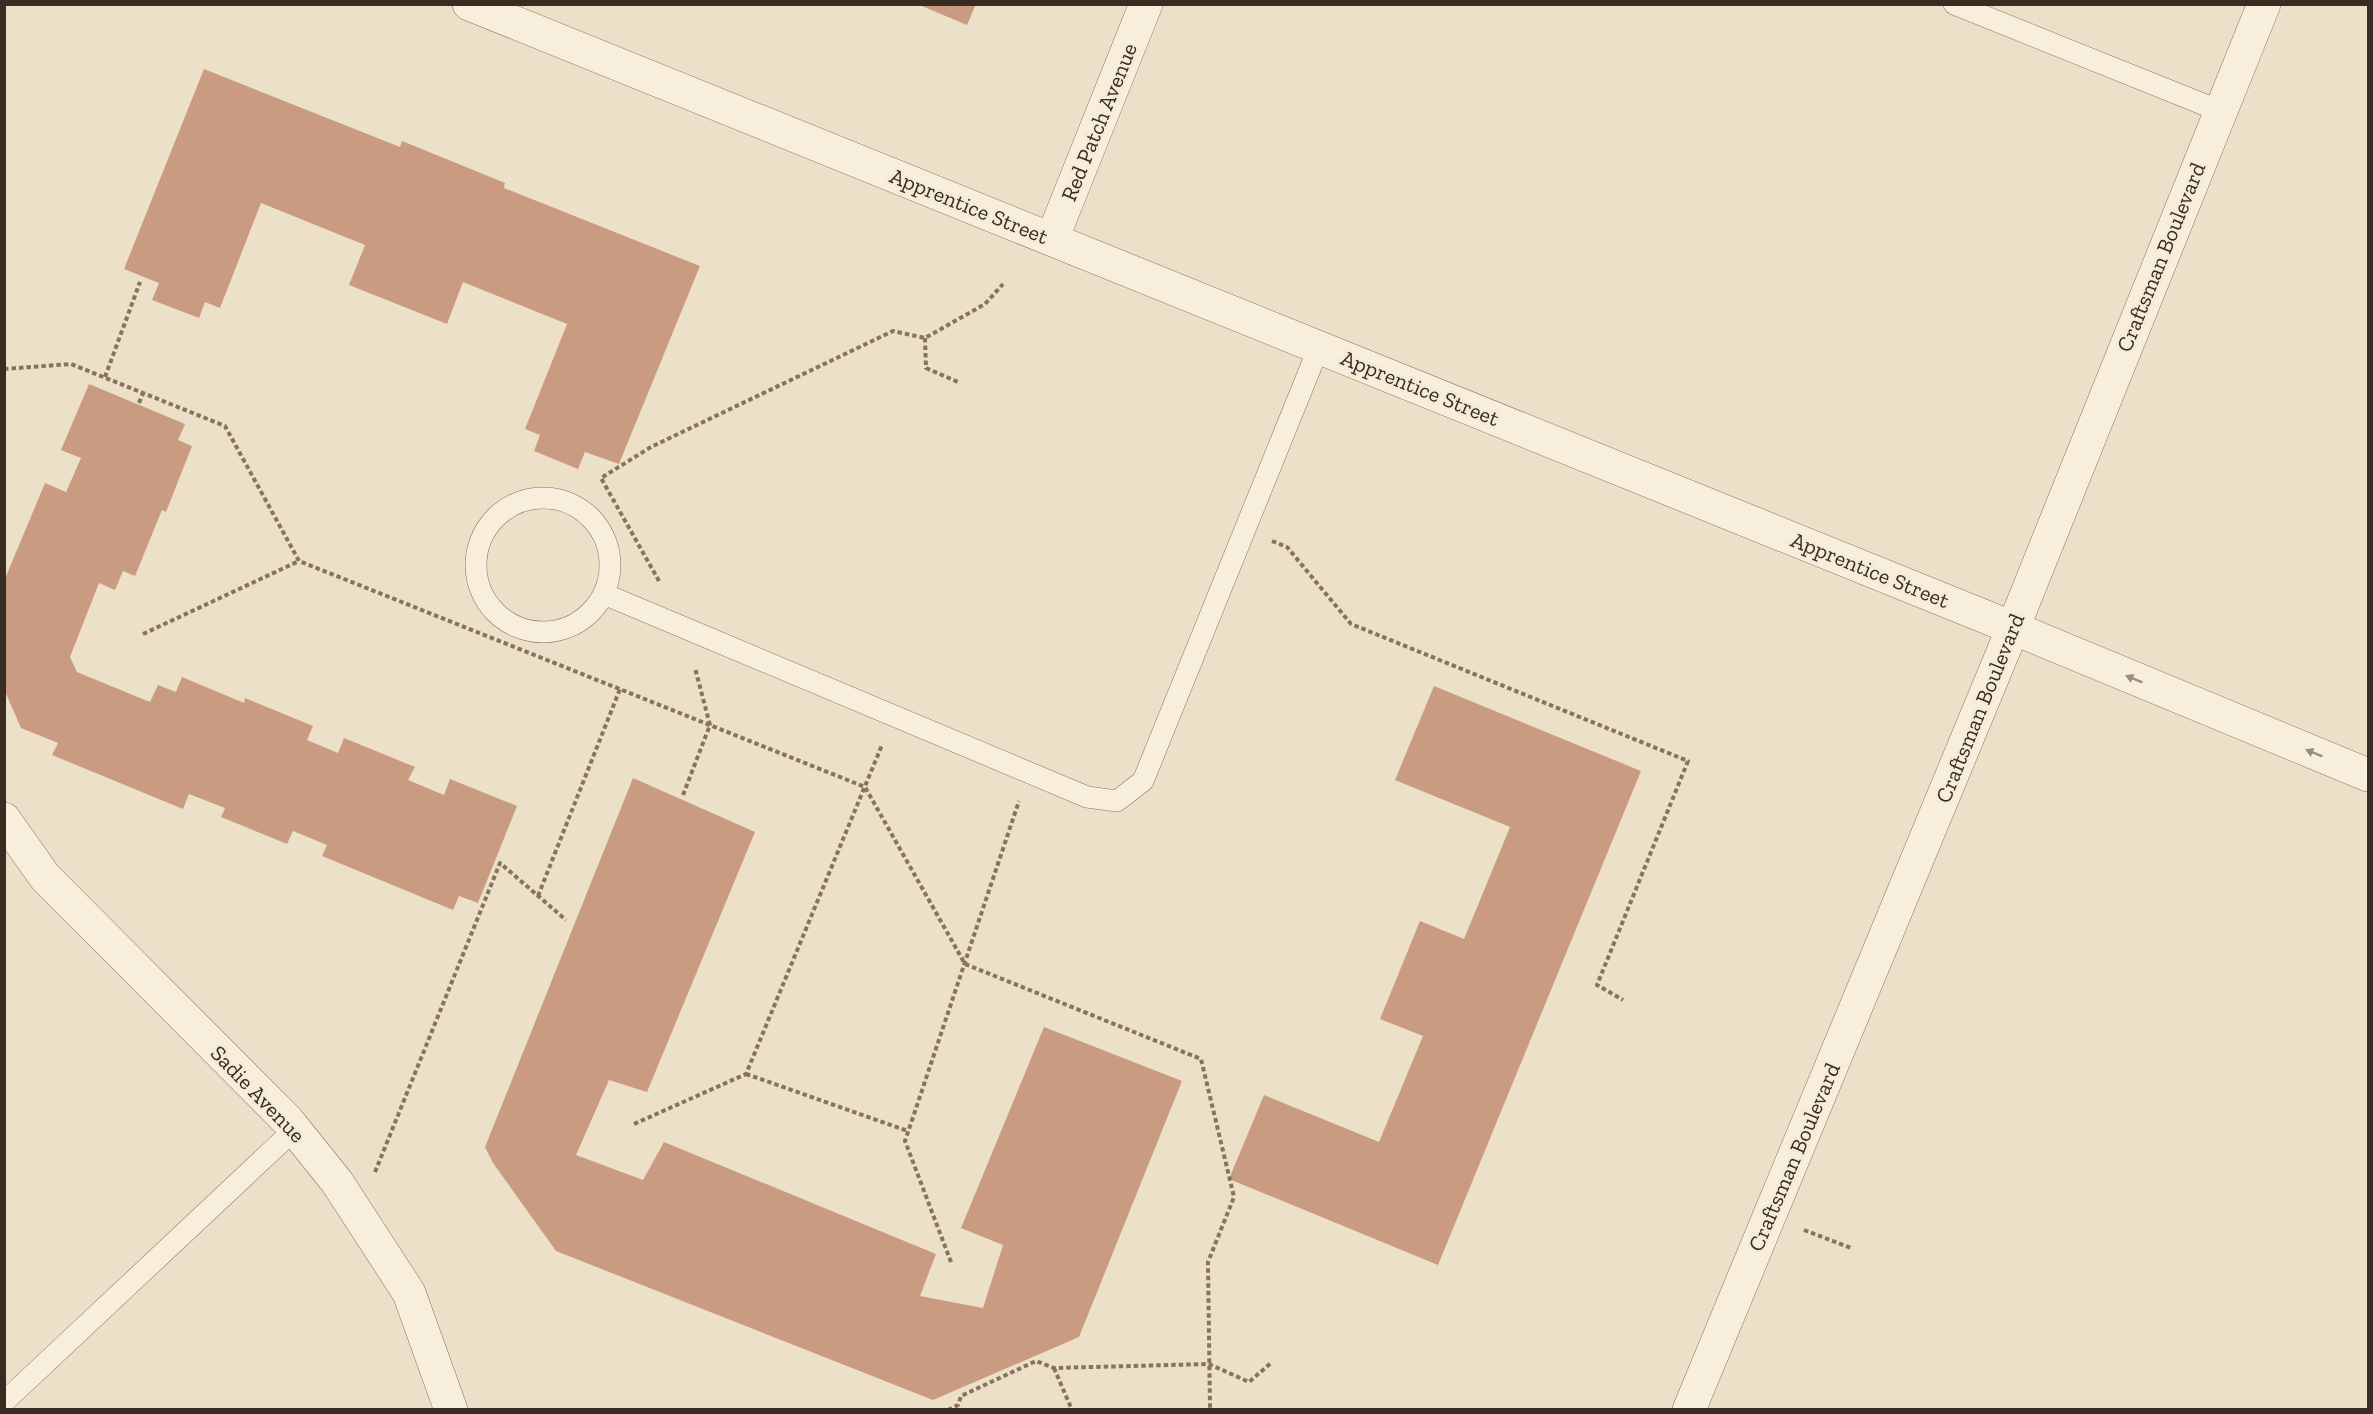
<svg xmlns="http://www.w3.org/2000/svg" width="2373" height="1414" viewBox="0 0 2373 1414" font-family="'Zilla Slab',serif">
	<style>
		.building { fill: #c99c81 }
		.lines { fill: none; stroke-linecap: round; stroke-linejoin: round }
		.service-casing { stroke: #88735e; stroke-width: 22 }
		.minor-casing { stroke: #88735e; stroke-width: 34 }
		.tertiary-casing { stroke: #88735e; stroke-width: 34 }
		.path { stroke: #88735e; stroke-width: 4; stroke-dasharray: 4.5 3; stroke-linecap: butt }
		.service { stroke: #f8eedc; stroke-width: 21 }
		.minor { stroke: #f8eedc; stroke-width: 33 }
		.tertiary { stroke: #f8eedc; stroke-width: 33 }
		.oneway { fill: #988d7e }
		.labels { text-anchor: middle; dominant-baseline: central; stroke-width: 6; stroke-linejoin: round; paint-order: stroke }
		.street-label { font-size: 22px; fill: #392c21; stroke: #f4ebd8 }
	</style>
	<rect width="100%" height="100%" fill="#ede0c9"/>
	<g class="building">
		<polygon points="917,4 976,4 967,25"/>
		<polygon points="204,69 400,147 402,141 407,143 505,183 504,188 700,266 619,464 585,452 578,469 534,451 540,435 525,429 567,324 463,282 447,324 349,285 365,245 261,203 220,308 205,302 199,318 152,300 159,283 124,269"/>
		<polygon points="89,384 185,424 178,440 192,446 166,512 162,510 135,576 123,571 115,590 99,583 70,657 77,672 150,702 158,685 176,692 182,677 244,703 245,698 313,726 307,740 338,753 344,738 415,767 408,780 444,795 450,779 517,806 478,903 459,896 453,910 322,856 327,845 293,831 287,844 221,817 225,808 189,794 183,809 52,755 58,743 21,728 4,689 4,581 45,483 66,492 81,458 61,450"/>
		<polygon points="1434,686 1641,771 1438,1265 1229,1179 1264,1095 1379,1142 1423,1036 1380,1019 1420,921 1464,939 1510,827 1395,780"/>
		<polygon points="633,778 755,832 647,1092 609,1080 576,1155 643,1180 664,1142 936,1254 920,1296 983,1308 1003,1245 961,1228 1044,1027 1182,1081 1079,1337 933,1400 556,1251 493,1163 485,1147"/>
	</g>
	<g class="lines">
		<g class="service-casing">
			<g id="service">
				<polyline points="1954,4 2220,111"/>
				<circle cx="543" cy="565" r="67"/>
				<polyline points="604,594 1087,797 1117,801 1143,781 1319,347"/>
				<polyline points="4,1402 295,1129"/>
			</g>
		</g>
		<g class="minor-casing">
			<g id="minor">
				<polyline points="469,4 2013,628"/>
				<polyline points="1052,239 1146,4"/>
				<polyline points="4,819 45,877 288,1121 337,1182 409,1293 451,1410"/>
			</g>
		</g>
		<g class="tertiary-casing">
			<g id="tertiary">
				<polyline points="2013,628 2368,775"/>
				<polyline points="1689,1410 2013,628 2264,4"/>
			</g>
		</g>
		<g class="path">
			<polyline points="925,338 926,368 958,382"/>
			<polyline points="4,369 71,364 225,426 299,561 865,787 965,964 1201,1059 1234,1197 1208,1262 1210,1410"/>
			<polyline points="105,377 140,282"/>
			<polyline points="139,403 143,393"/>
			<polyline points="1272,541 1287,547 1351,624 1688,761 1597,985 1623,1000"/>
			<polyline points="659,581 601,478 651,447 893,331 925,338 985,304 1003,284"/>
			<polyline points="143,634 299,561"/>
			<polyline points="683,795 710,725 695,668"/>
			<polyline points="538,896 620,689"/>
			<polyline points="746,1074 908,1131"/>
			<polyline points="634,1124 746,1074 882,745"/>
			<polyline points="375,1172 500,863 566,920"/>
			<polyline points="1804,1230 1851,1248"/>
			<polyline points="951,1262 905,1141 1019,801"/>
			<polyline points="1054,1368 1072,1410"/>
			<polyline points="948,1410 958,1405 961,1396 1036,1361 1054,1368 1209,1364 1249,1382 1271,1363"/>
		</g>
		<use href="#service" class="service"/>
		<use href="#minor" class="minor"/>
		<use href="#tertiary" class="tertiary"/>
	</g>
	<defs><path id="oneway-solid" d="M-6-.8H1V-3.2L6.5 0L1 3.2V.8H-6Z" transform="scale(1.5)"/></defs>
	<g class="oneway">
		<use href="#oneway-solid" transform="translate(2134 679) rotate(-158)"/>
		<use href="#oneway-solid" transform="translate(2314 753) rotate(-158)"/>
	</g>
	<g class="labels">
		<g class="street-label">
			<text transform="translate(1099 122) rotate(-68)">Red Patch Avenue</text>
			<text transform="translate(969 206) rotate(22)">Apprentice Street</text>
			<text transform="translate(2161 257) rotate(-68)">Craftsman Boulevard</text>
			<text transform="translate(1420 388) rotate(22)">Apprentice Street</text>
			<text transform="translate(1870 570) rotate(22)">Apprentice Street</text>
			<text transform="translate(1980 708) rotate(-68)">Craftsman Boulevard</text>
			<text transform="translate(258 1094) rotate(46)">Sadie Avenue</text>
			<text transform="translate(1794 1157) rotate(-67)">Craftsman Boulevard</text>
		</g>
	</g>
	<rect width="2373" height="1414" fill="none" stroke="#392c21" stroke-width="12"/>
</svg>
